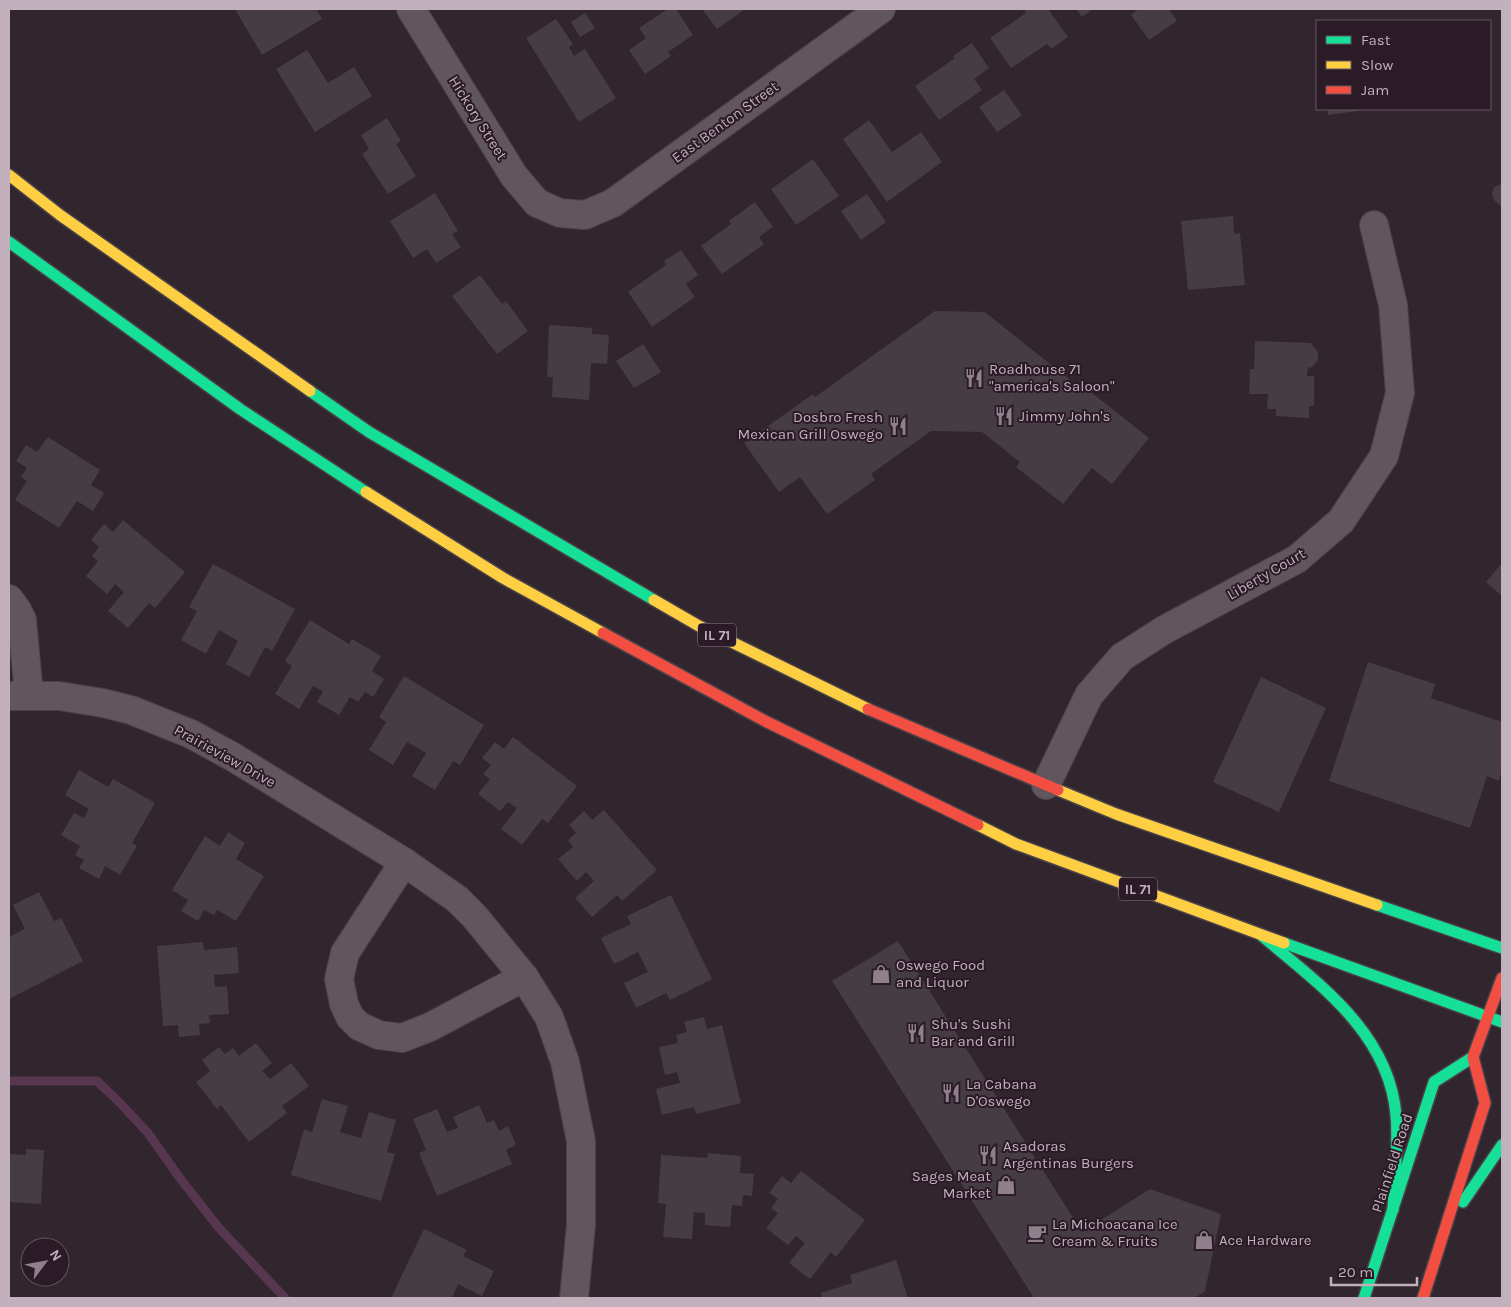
<svg xmlns="http://www.w3.org/2000/svg" width="1511" height="1307" viewBox="0 0 1511 1307" font-family="Karla,sans-serif">
	<style>
		.lines { fill: none; stroke-linecap: round; stroke-linejoin: round }
		.stream { stroke: #57364f; stroke-width: 9 }
		.building { fill: #463c43 }
		.street-casing { stroke: #4a4248; stroke-width: 30 }
		.fast-casing { stroke: #4a4248; stroke-width: 14 }
		.slow-casing { stroke: #4a4248; stroke-width: 14 }
		.jam-casing { stroke: #4a4248; stroke-width: 14 }
		.street { stroke: #60565c; stroke-width: 28 }
		.fast { stroke: #16e098; stroke-width: 11 }
		.slow { stroke: #ffcf43; stroke-width: 11 }
		.jam { stroke: #f24e42; stroke-width: 11 }
		.labels { text-anchor: middle; dominant-baseline: central; stroke-width: 4; stroke-linejoin: round; paint-order: stroke }
		.shield { fill: #2a1b26; stroke: #948390; stroke-width: 1 }
		.shield-label { font-size: 14px; font-weight: bold; fill: #c2b0bd }
		.street-label { font-size: 15px; fill: #c2b0bd; stroke: #2a1b26 }
		.poi-label { font-size: 15px; fill: #c2b0bd; stroke: #2a1b26; text-anchor: start }
	</style>
	<rect width="100%" height="100%" fill="#31262e"/>
	<g class="lines">
		<polyline class="stream" points="9,1081 97,1081 119,1102 148,1133 179,1177 219,1228 285,1298"/>
	</g>
	<g class="building">
		<polygon points="235,9 316,9 322,19 262,55"/>
		<polygon points="668,9 676,9 693,35 668,52 671,56 645,74 629,50 646,38 639,28"/>
		<polygon points="702,9 745,9 717,29"/>
		<polygon points="1026,9 1048,9 1068,37 1051,49 1047,44 1011,68 990,38 1026,13 1024,10"/>
		<polygon points="1076,9 1093,9 1082,17"/>
		<polygon points="1139,9 1169,9 1177,21 1149,40 1131,15"/>
		<polygon points="585,13 595,28 580,37 571,22"/>
		<polygon points="556,19 573,44 569,47 574,56 585,49 616,98 579,122 526,38"/>
		<polygon points="972,43 989,68 974,79 982,90 939,120 915,86 955,58 953,56"/>
		<polygon points="307,50 328,83 354,67 372,96 315,132 276,69"/>
		<polygon points="1004,90 1022,115 997,132 979,107"/>
		<polygon points="1327,109 1358,109 1358,111 1328,115"/>
		<polygon points="387,118 401,141 396,144 416,176 388,194 362,154 369,149 361,135"/>
		<polygon points="869,120 892,152 921,132 942,162 887,202 843,139"/>
		<polygon points="813,159 839,196 796,225 771,189"/>
		<polygon points="1502,184 1502,211 1500,205 1494,200 1492,194 1494,187"/>
		<polygon points="435,193 458,231 452,234 461,247 436,263 427,249 413,258 390,221"/>
		<polygon points="867,194 886,222 861,240 841,211"/>
		<polygon points="755,202 773,227 759,237 764,244 722,274 701,246 731,224 729,221"/>
		<polygon points="1233,216 1234,234 1240,233 1245,285 1188,290 1181,221"/>
		<polygon points="681,250 698,275 686,284 695,297 652,327 628,292 666,265 664,261"/>
		<polygon points="480,275 502,304 506,301 528,331 497,354 452,296"/>
		<polygon points="935,311 985,312 1080,388 1082,385 1149,438 1112,484 1092,468 1063,504 1016,467 1020,462 982,432 931,431 871,474 875,480 827,514 800,477 779,492 744,443 813,394 815,397"/>
		<polygon points="549,325 592,328 592,334 609,335 607,364 591,363 589,400 552,397 553,377 547,377"/>
		<polygon points="1255,341 1311,343 1318,352 1318,360 1311,368 1308,367 1307,376 1314,376 1314,406 1309,406 1309,418 1276,416 1276,409 1267,409 1268,394 1249,394 1250,369 1254,369"/>
		<polygon points="643,344 661,372 634,388 616,361"/>
		<polygon points="48,437 100,470 91,485 104,493 93,511 77,501 59,528 15,500 27,481 21,477 27,468 16,461 26,445 37,452"/>
		<polygon points="123,520 185,572 155,608 149,603 128,628 108,611 124,592 115,584 107,594 86,576 98,561 92,556 99,547 91,540 104,524 113,532"/>
		<polygon points="1502,563 1502,596 1486,582"/>
		<polygon points="213,564 295,609 272,651 265,647 249,677 226,664 238,641 219,630 206,654 181,640 197,611 189,607"/>
		<polygon points="310,620 349,644 352,639 381,656 372,671 384,679 373,697 365,692 358,702 350,697 339,715 317,702 323,691 313,686 299,709 275,694 292,666 285,661"/>
		<polygon points="1368,662 1435,684 1431,698 1502,722 1502,769 1499,781 1487,776 1470,828 1329,781"/>
		<polygon points="404,676 484,725 460,765 453,761 435,790 412,776 426,753 407,742 393,765 369,750 386,722 379,717"/>
		<polygon points="1261,677 1326,708 1279,812 1213,782"/>
		<polygon points="513,737 577,786 548,823 542,819 522,845 501,829 517,808 508,802 500,811 478,794 490,779 483,774 491,765 482,758 495,742 504,749"/>
		<polygon points="79,770 108,787 113,779 155,803 132,843 137,846 120,875 105,866 99,879 79,868 84,860 75,855 80,846 61,835 74,813 84,818 89,809 65,795"/>
		<polygon points="604,810 657,870 622,901 617,895 592,917 575,898 594,881 586,872 577,881 558,859 573,847 568,840 576,833 569,825 584,811 592,820"/>
		<polygon points="228,832 245,843 236,859 264,876 236,921 217,910 214,915 204,910 198,921 181,911 188,900 172,890 205,836 220,846"/>
		<polygon points="39,892 54,921 61,918 83,961 9,999 9,937 25,929 13,905"/>
		<polygon points="671,895 712,979 670,1000 666,993 636,1008 624,983 648,972 638,952 614,964 601,938 631,924 627,916"/>
		<polygon points="898,941 1082,1232 1150,1189 1221,1214 1205,1291 1195,1298 1034,1298 832,981"/>
		<polygon points="203,942 204,950 237,947 239,973 214,975 215,987 227,986 229,1014 209,1015 210,1023 199,1024 200,1035 179,1037 178,1025 163,1026 157,946"/>
		<polygon points="704,1017 707,1029 722,1025 741,1103 696,1114 694,1107 662,1115 656,1089 680,1083 677,1072 665,1075 659,1047 678,1043 676,1035 687,1032 684,1022"/>
		<polygon points="256,1043 272,1063 262,1071 270,1079 291,1063 309,1086 282,1106 287,1113 249,1142 221,1105 217,1109 196,1082 210,1071 202,1060 219,1047 225,1054 233,1048 239,1056"/>
		<polygon points="322,1099 348,1106 340,1132 361,1138 369,1112 396,1120 387,1152 395,1154 381,1201 291,1175 304,1129 312,1132"/>
		<polygon points="479,1105 487,1123 494,1120 499,1131 508,1126 516,1145 506,1150 512,1164 437,1196 419,1153 426,1150 413,1119 437,1109 447,1132 458,1128 453,1117"/>
		<polygon points="26,1149 44,1150 41,1204 9,1202 9,1154 26,1155"/>
		<polygon points="708,1153 741,1156 740,1173 754,1174 752,1196 743,1195 742,1206 732,1205 730,1227 705,1225 705,1213 694,1212 692,1239 663,1237 666,1204 658,1203 661,1155 707,1158"/>
		<polygon points="801,1171 865,1220 836,1257 831,1252 810,1279 789,1263 805,1243 796,1236 788,1245 766,1228 778,1213 771,1208 778,1199 769,1193 782,1176 791,1183"/>
		<polygon points="424,1229 467,1250 463,1256 494,1271 482,1296 458,1284 452,1298 391,1298"/>
		<polygon points="896,1260 908,1298 822,1298 821,1293 852,1283 850,1275"/>
	</g>
	<g class="lines">
		<g class="street-casing">
			<g id="street">
				<polyline points="411,9 514,176 537,203 560,213 585,215 613,203 881,9"/>
				<polyline points="9,599 17,610 22,620 29,695"/>
				<polyline points="9,696 59,696 103,703 131,710 191,734 233,757 404,862 457,899 475,917 524,977 549,1017 565,1062 581,1141 581,1225 574,1298"/>
				<polyline points="1046,785 1089,695 1122,657 1164,630 1297,559 1341,521 1384,456 1400,393 1393,305 1374,225"/>
				<polyline points="404,862 345,953 339,979 344,1004 350,1017 359,1026 379,1035 402,1038 430,1027 524,977"/>
			</g>
		</g>
		<g class="fast-casing">
			<g id="fast">
				<polyline points="9,242 240,409 366,492"/>
				<polyline points="310,391 369,432 654,600"/>
				<polyline points="1377,905 1502,948"/>
				<path d="M1261 935C1319 984 1389 1033 1396 1115 1399 1146 1394 1179 1393 1210"/>
				<polyline points="1284,943 1502,1022"/>
				<polyline points="1463,1202 1502,1145"/>
				<polyline points="1364,1298 1434,1082 1473,1057"/>
			</g>
		</g>
		<g class="slow-casing">
			<g id="slow">
				<polyline points="9,175 60,215 310,391"/>
				<polyline points="366,492 503,578 603,633"/>
				<polyline points="654,600 699,626 868,709"/>
				<polyline points="1058,790 1116,814 1377,905"/>
				<polyline points="978,825 1016,844 1284,943"/>
			</g>
		</g>
		<g class="jam-casing">
			<g id="jam">
				<polyline points="603,633 765,721 978,825"/>
				<polyline points="868,709 1058,790"/>
				<polyline points="1423,1298 1485,1103 1473,1057 1502,978"/>
			</g>
		</g>
		<use href="#street" class="street"/>
		<use href="#fast" class="fast"/>
		<use href="#slow" class="slow"/>
		<use href="#jam" class="jam"/>
	</g>
	<defs>
		<g id="restaurant-bare" transform="scale(1.5)"><path d="M-5-6h1v4h1v-4h1v4h1v-4h1v5L-1.5 .5V6h-2V.5L-5-1ZM5-6V6H3V1.5H1.5Q1.5-4 5-6Z" fill="#8f808b" stroke="#2a1b26" stroke-width="2.5" paint-order="stroke"/></g>
		<g id="shop-bare" transform="scale(1.5)"><path d="M-5-2.5h2.3a2.7 3.5 0 0 1 5.4 0H5L5.5 6h-11ZM-1.5-2.5h3a1.5 2.3 0 0 0-3 0Z" fill="#8f808b" stroke="#2a1b26" stroke-width="2.5" paint-order="stroke"/></g>
		<g id="cafe-bare" transform="scale(1.5)"><path d="M-5.5-4.5H6V0H3Q3 3.5 0 3.5H-2.5Q-5.5 3.5-5.5 0ZM3-3.2v2h1.7v-2ZM-6 4.5H4V6H-6Z" fill="#8f808b" stroke="#2a1b26" stroke-width="2.5" paint-order="stroke"/></g>
	</defs>
	<g fill-rule="evenodd">
		<use href="#restaurant-bare" x="974" y="378"/>
		<use href="#restaurant-bare" x="1004" y="416"/>
		<use href="#restaurant-bare" x="898" y="426"/>
		<use href="#shop-bare" x="881" y="974"/>
		<use href="#restaurant-bare" x="916" y="1033"/>
		<use href="#restaurant-bare" x="951" y="1093"/>
		<use href="#restaurant-bare" x="988" y="1155"/>
		<use href="#shop-bare" x="1006" y="1185"/>
		<use href="#cafe-bare" x="1037" y="1233"/>
		<use href="#shop-bare" x="1204" y="1240"/>
	</g>
	<g class="labels">
		<g class="shield">
			<rect x="698" y="623.5" width="38" height="23" rx="4"/>
			<rect x="1119" y="877.5" width="38" height="23" rx="4"/>
		</g>
		<g class="shield-label">
			<text x="717" y="635">IL 71</text>
			<text x="1138" y="889">IL 71</text>
		</g>
		<g class="street-label">
			<text transform="translate(478 118) rotate(58)">Hickory Street</text>
			<text transform="translate(725 122) rotate(-36)">East Benton Street</text>
			<text transform="translate(1266 574) rotate(-30)">Liberty Court</text>
			<text transform="translate(225 756) rotate(29)">Prairieview Drive</text>
			<text transform="translate(1392 1163) rotate(-72)">Plainfield Road</text>
		</g>
		<g class="poi-label">
			<text x="989" y="369">Roadhouse 71<tspan x="989" dy="17">"america's Saloon"</tspan></text>
			<text x="1019" y="416">Jimmy John's</text>
			<text x="883" y="417" text-anchor="end">Dosbro Fresh<tspan x="883" dy="17">Mexican Grill Oswego</tspan></text>
			<text x="896" y="965">Oswego Food<tspan x="896" dy="17">and Liquor</tspan></text>
			<text x="931" y="1024">Shu's Sushi<tspan x="931" dy="17">Bar and Grill</tspan></text>
			<text x="966" y="1084">La Cabana<tspan x="966" dy="17">D'Oswego</tspan></text>
			<text x="1003" y="1146">Asadoras<tspan x="1003" dy="17">Argentinas Burgers</tspan></text>
			<text x="991" y="1176" text-anchor="end">Sages Meat<tspan x="991" dy="17">Market</tspan></text>
			<text x="1052" y="1224">La Michoacana Ice<tspan x="1052" dy="17">Cream &amp; Fruits</tspan></text>
			<text x="1219" y="1240">Ace Hardware</text>
		</g>
	</g>
	<rect width="1511" height="1307" fill="none" stroke="#c2b0bd" stroke-width="20"/>
	<rect x="1316" y="20" width="175" height="90" fill="#2a1b26" stroke="#675762"/>
	<rect x="1326" y="36" width="25" height="8" fill="#16e098" stroke="#675762"/>
	<text x="1361" y="45" font-size="15" fill="#c2b0bd">Fast</text>
	<rect x="1326" y="61" width="25" height="8" fill="#ffcf43" stroke="#675762"/>
	<text x="1361" y="70" font-size="15" fill="#c2b0bd">Slow</text>
	<rect x="1326" y="86" width="25" height="8" fill="#f24e42" stroke="#675762"/>
	<text x="1361" y="95" font-size="15" fill="#c2b0bd">Jam</text>
	<g transform="translate(45 1262) rotate(58)"><circle r="24" fill="#2a1b26" stroke="#675762"/>
	<path d="M0-4L9 19L0 12L-9 19Z" fill="#8f808b"/>
	<text y="-8" font-size="14" font-weight="bold" text-anchor="middle" fill="#c2b0bd">N</text>
	</g>
	<path d="M1331 1277v8h86v-8" fill="none" stroke="#c2b0bd" stroke-width="2.5"/>
	<text x="1338" y="1277" font-size="15" fill="#c2b0bd" stroke="#2a1b26" stroke-width="4" paint-order="stroke">20 m</text>
</svg>
